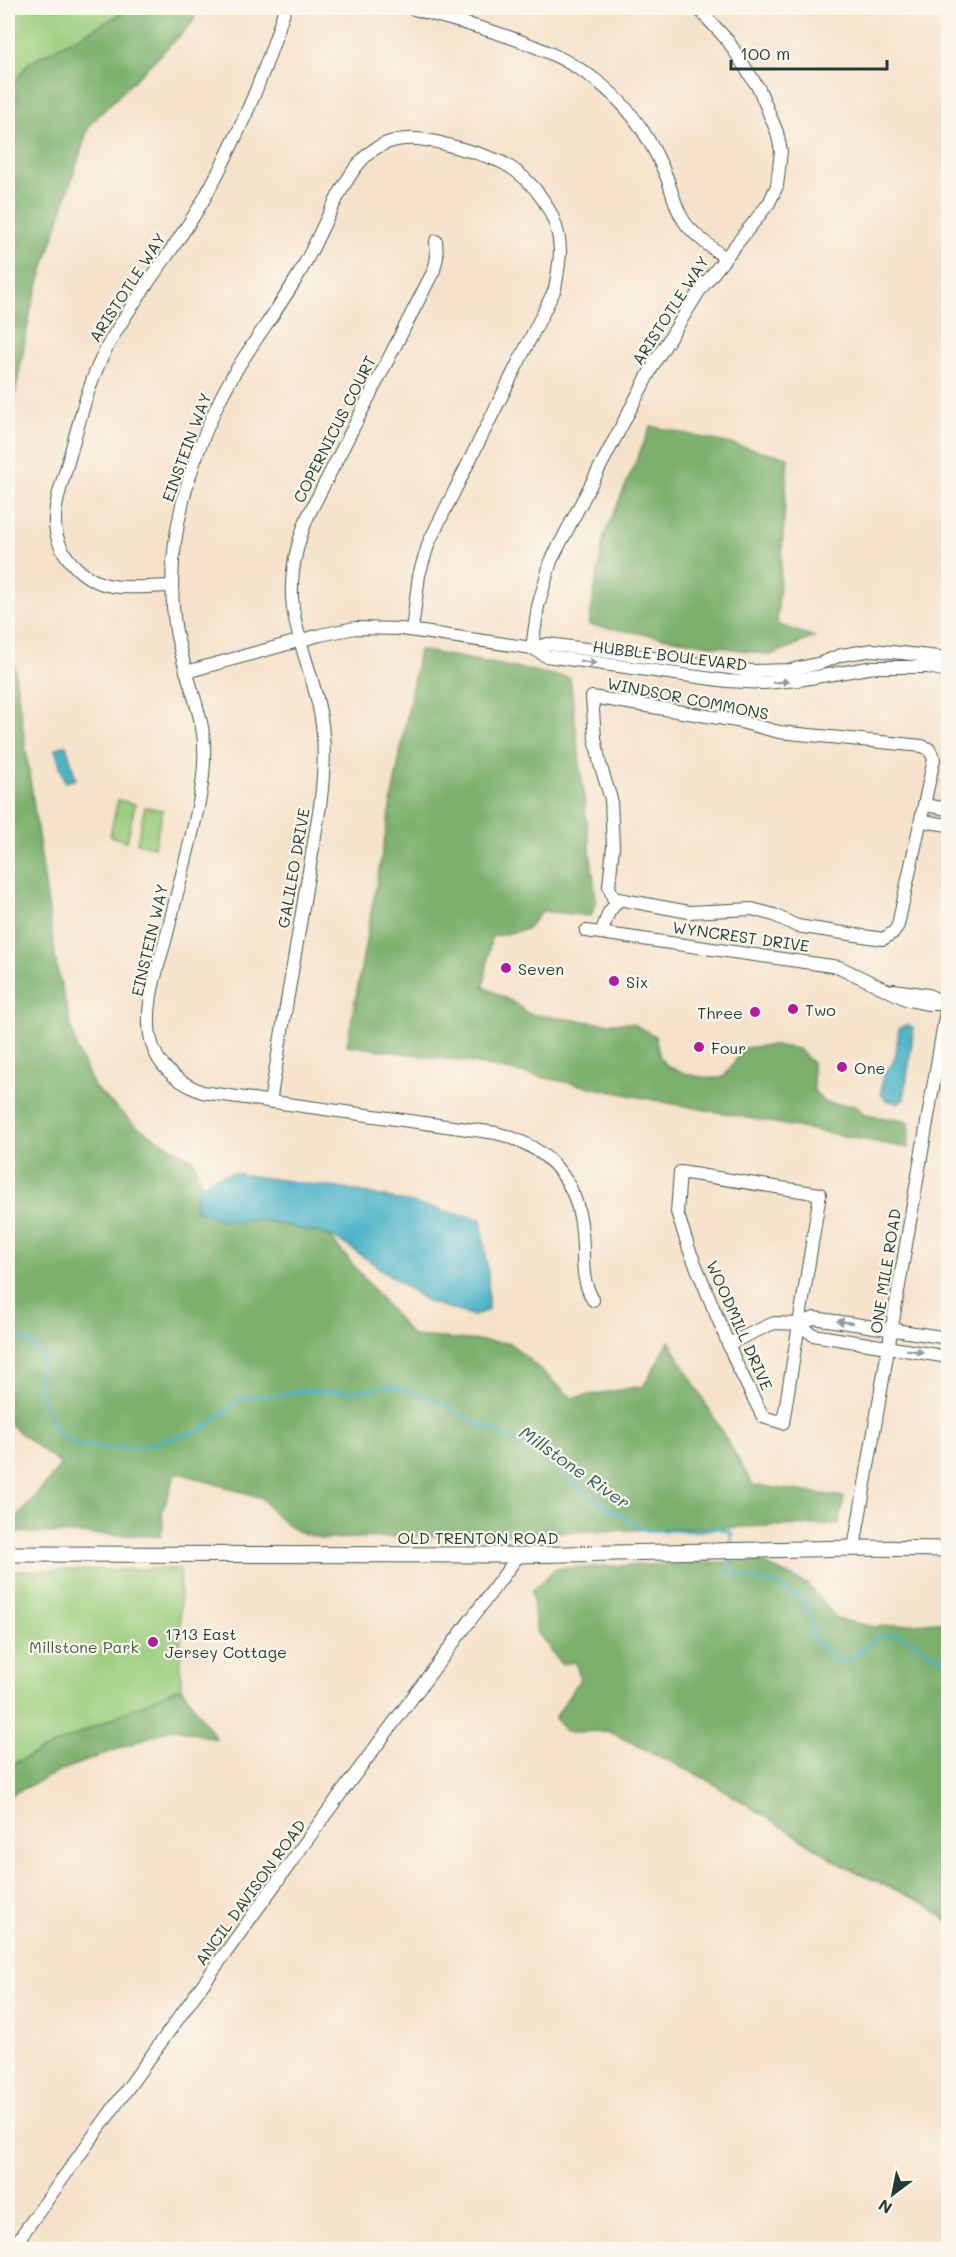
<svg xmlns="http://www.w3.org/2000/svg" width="956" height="2257" viewBox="0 0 956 2257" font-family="Mali,sans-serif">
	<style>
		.green { fill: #9bce7e; stroke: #5d8659; stroke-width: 1.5 }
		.forest { fill: #7cb16d; stroke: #4e7750; stroke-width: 1.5 }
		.water { fill: #4ab3c8; stroke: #34787e; stroke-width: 1.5 }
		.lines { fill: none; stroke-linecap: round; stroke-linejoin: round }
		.stream { stroke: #4ab3c8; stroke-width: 3 }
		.minor-casing { stroke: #3f564a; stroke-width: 14 }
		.major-casing { stroke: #3f564a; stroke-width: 17 }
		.minor { stroke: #fff; stroke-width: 12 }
		.major { stroke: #fff; stroke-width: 15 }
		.oneway { fill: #8f9e9a }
		.poi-dot { fill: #b5179e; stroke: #fbf7ec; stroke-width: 2 }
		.labels { text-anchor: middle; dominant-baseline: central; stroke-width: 4.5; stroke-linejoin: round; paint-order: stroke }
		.street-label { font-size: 16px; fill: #1f3d34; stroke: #fbf7ec }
		.poi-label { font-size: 16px; fill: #1f3d34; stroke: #fbf7ec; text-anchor: start }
		.park-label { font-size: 16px; fill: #3e6146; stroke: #fbf7ec }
		.water-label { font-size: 18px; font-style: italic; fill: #2c6060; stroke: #fbf7ec }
	</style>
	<rect width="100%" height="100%" fill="#fbf7ec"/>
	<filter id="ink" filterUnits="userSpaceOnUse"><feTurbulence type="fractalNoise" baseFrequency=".0167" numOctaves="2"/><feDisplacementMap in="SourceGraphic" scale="12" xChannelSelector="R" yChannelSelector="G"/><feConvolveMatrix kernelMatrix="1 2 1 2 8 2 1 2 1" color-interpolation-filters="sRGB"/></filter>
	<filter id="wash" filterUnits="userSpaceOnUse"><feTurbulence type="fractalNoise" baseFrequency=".008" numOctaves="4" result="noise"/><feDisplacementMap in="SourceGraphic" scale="24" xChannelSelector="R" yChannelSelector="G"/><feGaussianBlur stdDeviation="1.35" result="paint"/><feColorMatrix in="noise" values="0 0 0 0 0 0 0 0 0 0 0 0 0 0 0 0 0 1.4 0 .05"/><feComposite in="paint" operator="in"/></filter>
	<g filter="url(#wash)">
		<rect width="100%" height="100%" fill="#f6e2ca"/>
		<g class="green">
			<polygon points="8,8 129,8 127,11 29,63 8,91"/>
			<polygon points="118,800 135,804 127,841 110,836"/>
			<polygon points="145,807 163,810 154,847 137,843"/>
			<polygon points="180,1569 181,1687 8,1766 8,1571"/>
		</g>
		<g class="forest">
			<polygon points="129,8 198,8 193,22 89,125 31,308 8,433 8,91 29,63 127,11"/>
			<polygon points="651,426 788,457 777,624 814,637 771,655 589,625 604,536"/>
			<polygon points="8,623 57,969 77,1050 94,1087 136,1126 194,1161 202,1185 195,1198 238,1222 258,1219 328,1235 412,1336 510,1343 572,1398 644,1386 669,1341 753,1485 844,1497 839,1524 322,1539 297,1531 276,1516 262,1498 176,1472 162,1512 163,1527 160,1536 8,1532 8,1529 61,1465 8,1423"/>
			<path d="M419 650 570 678 596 901 591 916 542 911 527 929 491 937 484 987 514 1003 529 1014 599 1023H632L655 1036C657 1043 658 1054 661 1059 670 1073 710 1081 724 1077L744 1048 773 1045 798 1049 812 1063 814 1091 825 1103 856 1106 865 1115 909 1122 908 1148 669 1103 468 1062 347 1045Z"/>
			<polygon points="758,1561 807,1584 837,1619 875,1627 948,1621 948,1922 928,1905 846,1867 708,1780 608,1731 566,1732 555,1718 580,1679 576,1662 561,1664 536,1630 532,1591 556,1568"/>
			<polygon points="181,1687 216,1739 173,1728 62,1770 8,1796 8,1766"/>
		</g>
		<g class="water">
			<polygon points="66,745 76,779 65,782 55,749"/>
			<polygon points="906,1025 913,1027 913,1034 904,1099 898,1103 886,1100 881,1094 883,1075 893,1063 896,1053 899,1028"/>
			<path d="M231 1173 358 1191 481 1219 488 1274V1310L474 1316 428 1302 348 1246 328 1235 258 1219 238 1222 222 1220 195 1210C195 1184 208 1178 231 1173Z"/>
		</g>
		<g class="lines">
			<g class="stream">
				<polyline points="8,1327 43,1355 38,1391 56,1431 76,1445 118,1449 147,1445 200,1431 244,1397 282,1395 303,1391 352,1392 389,1386 419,1394 447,1406 470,1420 528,1447 544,1456 595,1499 644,1530 698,1531 718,1528 731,1532 731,1545"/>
				<polyline points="730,1554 729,1572 775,1584 800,1599 810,1621 813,1637 834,1661 847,1662 878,1637 898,1634 948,1662"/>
			</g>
		</g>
	</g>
	<g filter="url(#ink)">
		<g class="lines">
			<g class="minor-casing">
				<g id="minor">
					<path d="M411 8C501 35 599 51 649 141 656 153 662 166 667 178 673 194 676 211 686 224 696 237 711 247 724 257"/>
					<path d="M171 586C152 586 131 589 112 586 81 581 54 551 55 519 55 500 63 481 68 462 79 423 88 383 107 347 135 295 175 250 204 199 238 138 265 74 285 8"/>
					<path d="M412 630 419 575 429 542 555 289C557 276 560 263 560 250 559 215 535 181 505 164 490 156 472 152 455 147 425 138 394 132 368 154 341 177 319 241 299 274 273 319 238 359 216 408 185 476 164 550 175 625 180 660 195 693 202 727 207 754 203 785 197 812 188 853 177 893 167 934 158 968 142 1009 152 1044 159 1069 180 1083 202 1092L496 1133C547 1146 578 1179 582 1233 585 1260 579 1275 593 1300"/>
					<polyline points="532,648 538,606 551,561 656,360 700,290 769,203 777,186 781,151 777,132 759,89 728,41 698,8"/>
					<polyline points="532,648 546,656 727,681 764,683 798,680 874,667 928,667 948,671"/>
					<polyline points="186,672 320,635 355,628 402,629 532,648 548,644 752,671 790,670 821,663 841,655 873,650 948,658"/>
					<polygon points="592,697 737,721 779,732 922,746 929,749 934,759 898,925 894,932 883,939 797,926 774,915 752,909 689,912 613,898 609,886 613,847 611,799 600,764 595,738"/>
					<polyline points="925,805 948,809"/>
					<polyline points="922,821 948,825"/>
					<polyline points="586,931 839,967 908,1000 927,1004 948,1004"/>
					<polyline points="601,933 609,912 618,901"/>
					<polyline points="894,990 928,995 941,1001"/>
					<path d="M270 1102 320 806C324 776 326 748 321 718 316 686 303 656 296 624 287 588 294 550 308 516L434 270 437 257 436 241"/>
					<polygon points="680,1172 820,1194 783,1423 763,1417 737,1365 689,1249 677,1212"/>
					<polyline points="799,1324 813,1335 948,1357"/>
					<polyline points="728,1344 774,1323 799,1324 814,1318 948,1338"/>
					<polyline points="854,1548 948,1000"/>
					<polyline points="11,2250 336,1800 519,1555"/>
				</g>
			</g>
			<g class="major-casing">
				<polyline id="major" points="8,1554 519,1555 854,1548 948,1549"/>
			</g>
			<use href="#minor" class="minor"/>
			<use href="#major" class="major"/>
		</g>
		<defs><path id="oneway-solid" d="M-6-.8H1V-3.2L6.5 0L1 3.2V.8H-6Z" transform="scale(1.5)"/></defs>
		<g class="oneway">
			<use href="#oneway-solid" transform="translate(588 662) rotate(8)"/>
			<use href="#oneway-solid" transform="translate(781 682) rotate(-5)"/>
			<use href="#oneway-solid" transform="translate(845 1322) rotate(-172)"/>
			<use href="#oneway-solid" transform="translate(915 1351) rotate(9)"/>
		</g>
	</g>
	<g class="poi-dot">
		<circle cx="506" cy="968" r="6"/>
		<circle cx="614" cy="981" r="6"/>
		<circle cx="793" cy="1009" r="6"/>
		<circle cx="755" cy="1012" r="6"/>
		<circle cx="699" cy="1047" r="6"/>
		<circle cx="842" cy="1067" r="6"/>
		<circle cx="153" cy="1642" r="6"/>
	</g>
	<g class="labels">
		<g class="street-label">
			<text transform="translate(127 287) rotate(-57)">ARISTOTLE WAY</text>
			<text transform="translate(670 310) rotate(-57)">ARISTOTLE WAY</text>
			<text transform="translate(334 429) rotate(-63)">COPERNICUS COURT</text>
			<text transform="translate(186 447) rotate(-70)">EINSTEIN WAY</text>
			<text transform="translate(670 655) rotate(7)">HUBBLE BOULEVARD</text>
			<text transform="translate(688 698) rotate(11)">WINDSOR COMMONS</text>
			<text transform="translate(293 868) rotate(-80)">GALILEO DRIVE</text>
			<text transform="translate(741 936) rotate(8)">WYNCREST DRIVE</text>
			<text transform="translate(149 940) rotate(-77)">EINSTEIN WAY</text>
			<text transform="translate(885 1271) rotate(-81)">ONE MILE ROAD</text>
			<text transform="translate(740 1325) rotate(66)">WOODMILL DRIVE</text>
			<text x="478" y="1537">OLD TRENTON ROAD</text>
			<text transform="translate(250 1892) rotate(-54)">ANCIL DAVISON ROAD</text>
		</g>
		<g class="poi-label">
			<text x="518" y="968">Seven</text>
			<text x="626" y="981">Six</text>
			<text x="805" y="1009">Two</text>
			<text x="743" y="1012" text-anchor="end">Three</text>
			<text x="711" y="1047">Four</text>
			<text x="854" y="1067">One</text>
			<text x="165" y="1633">1713 East<tspan x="165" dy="18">Jersey Cottage</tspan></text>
		</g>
		<g class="park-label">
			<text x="84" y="1646">Millstone Park</text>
		</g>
		<g class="water-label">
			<text transform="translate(575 1467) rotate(35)">Millstone River</text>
		</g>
	</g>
	<rect width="956" height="2257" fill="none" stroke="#fbf7ec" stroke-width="30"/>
	<g transform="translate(893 2194) rotate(212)" stroke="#fbf7ec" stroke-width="4.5" paint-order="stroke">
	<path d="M0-4.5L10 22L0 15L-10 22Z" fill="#1f3d34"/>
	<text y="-9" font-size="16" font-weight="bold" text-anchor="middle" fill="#1f3d34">N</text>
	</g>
	<path d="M731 60v9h156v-9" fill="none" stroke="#1f3d34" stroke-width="3"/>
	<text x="740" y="60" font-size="18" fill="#1f3d34" stroke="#fbf7ec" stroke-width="4.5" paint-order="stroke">100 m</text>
</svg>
